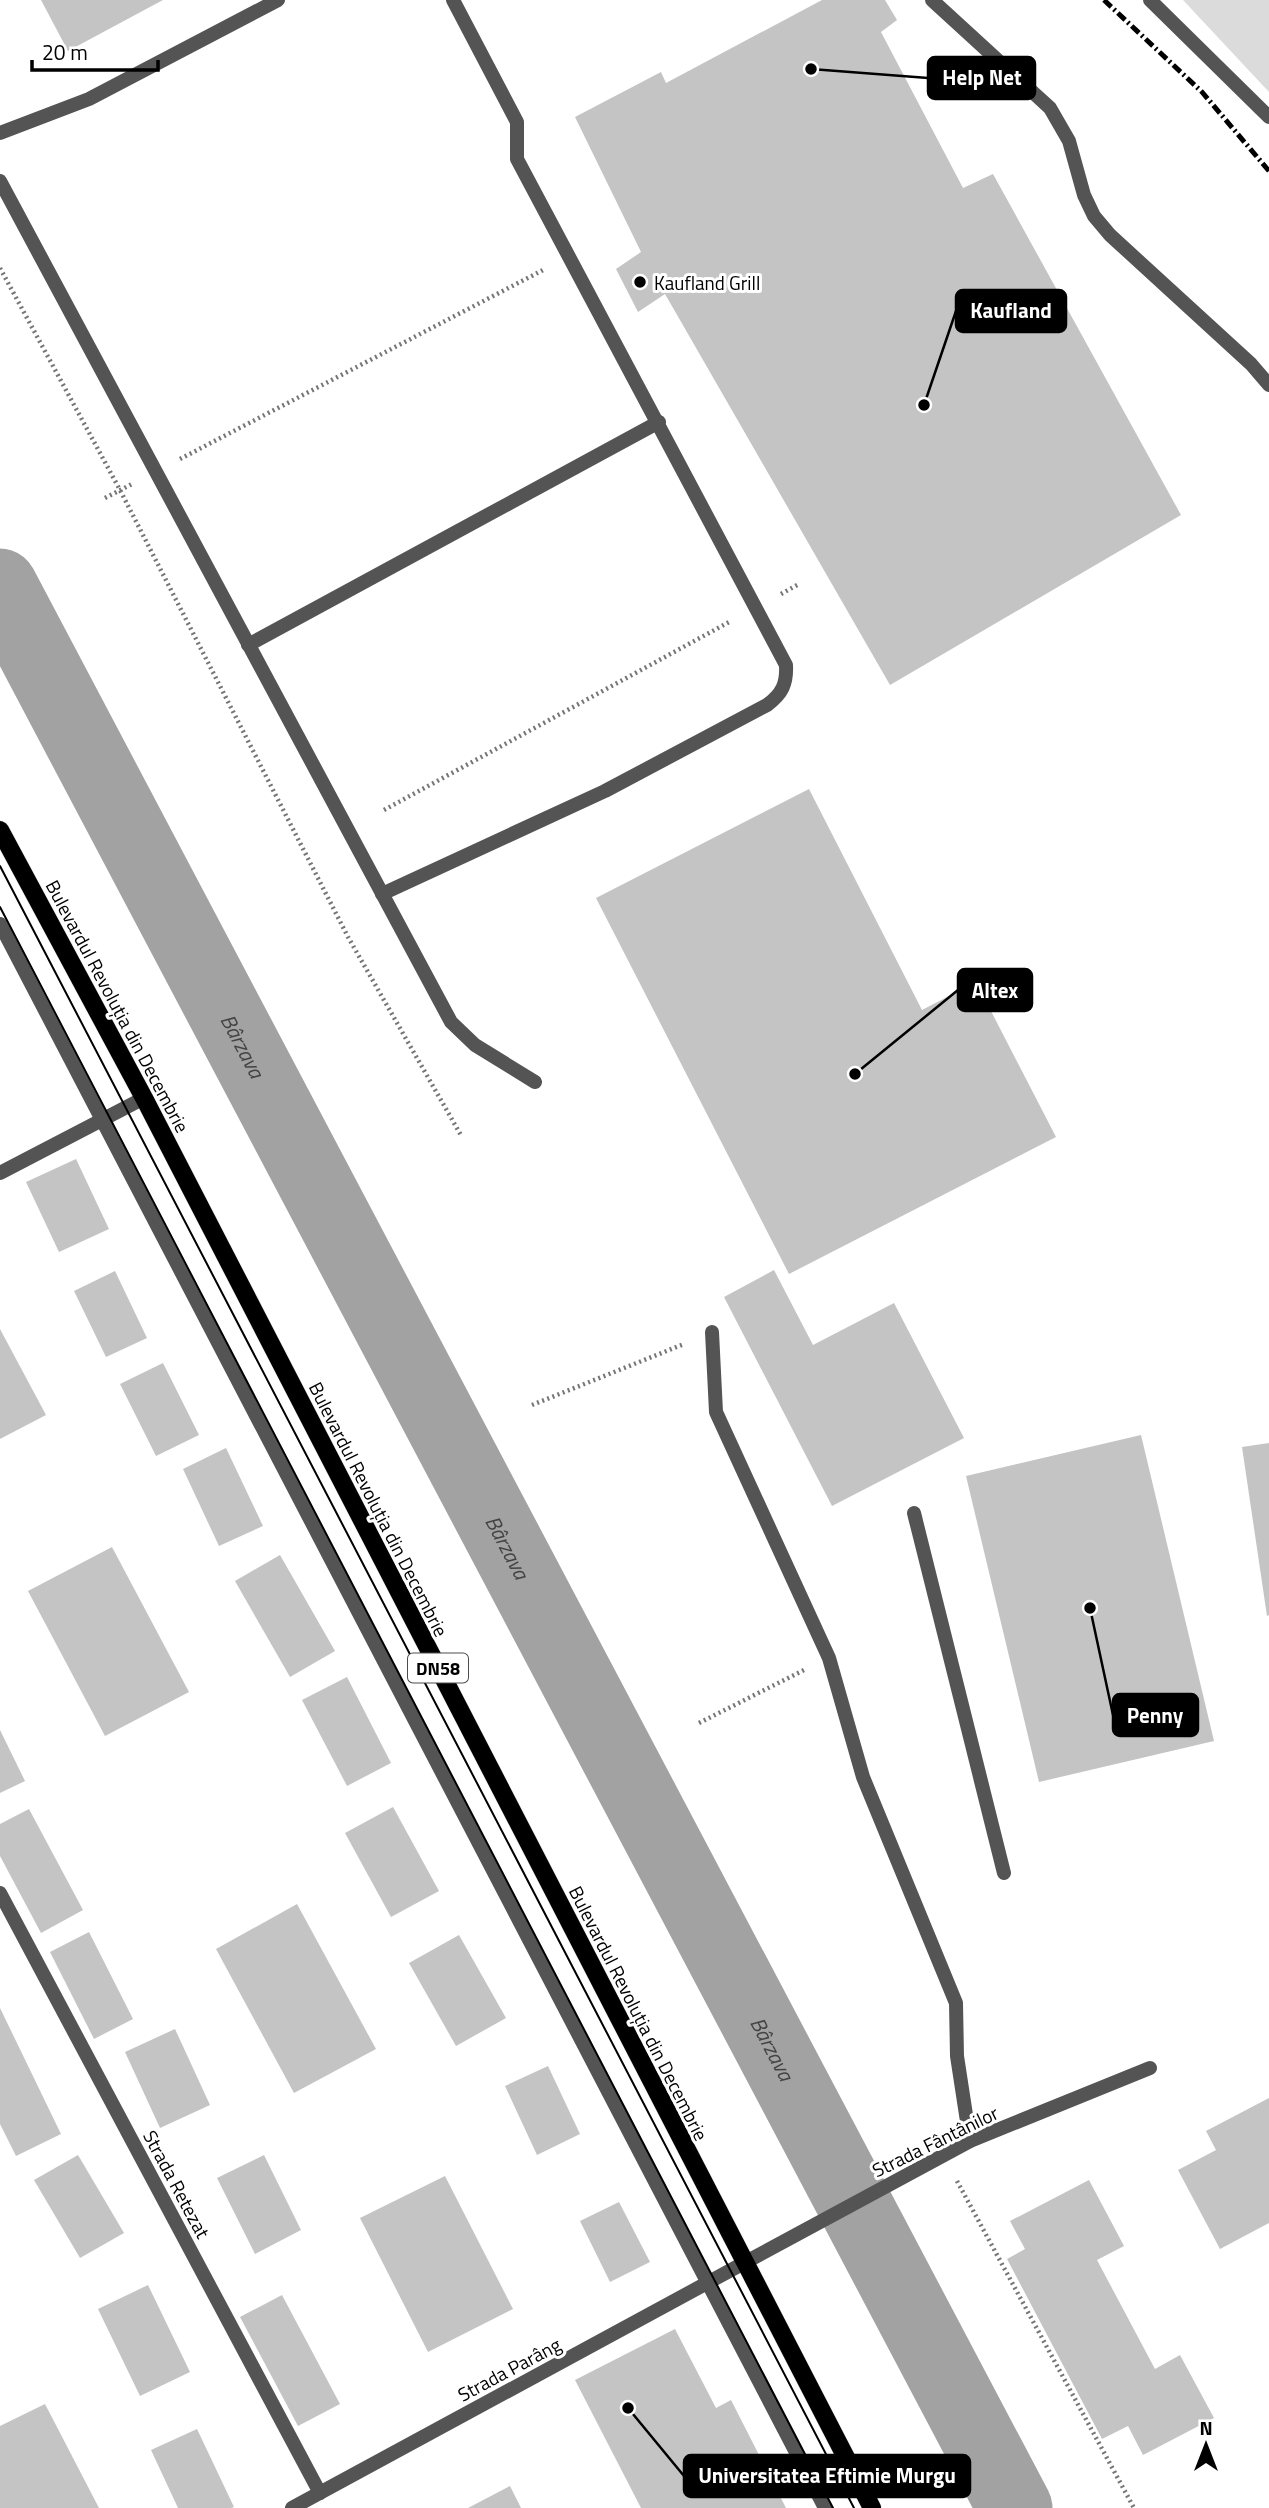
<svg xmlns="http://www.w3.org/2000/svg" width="1269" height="2508" viewBox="0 0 1269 2508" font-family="'Titillium Web',sans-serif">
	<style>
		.green { fill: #dbdbdb }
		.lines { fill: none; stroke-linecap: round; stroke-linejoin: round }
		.river { stroke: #a2a2a2; stroke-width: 75 }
		.building { fill: #c4c4c4 }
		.primary-casing { stroke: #dbdbdb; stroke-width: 19 }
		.path { stroke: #767676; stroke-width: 4.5; stroke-dasharray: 2 3.5; stroke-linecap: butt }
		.service { stroke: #545454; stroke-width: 14 }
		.pedestrian { stroke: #545454; stroke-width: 14 }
		.minor { stroke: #545454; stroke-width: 14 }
		.tertiary { stroke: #545454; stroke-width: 14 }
		.primary { stroke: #000; stroke-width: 18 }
		.tram { stroke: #000; stroke-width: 2 }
		.rail { stroke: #000; stroke-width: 5; stroke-dasharray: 10 3.5 2 3.5; stroke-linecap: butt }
		.poi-dot { fill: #000; stroke: #fff; stroke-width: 2.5 }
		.labels { text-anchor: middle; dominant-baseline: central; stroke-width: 6; stroke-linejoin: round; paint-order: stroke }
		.shield { fill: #fff; stroke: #4c4c4c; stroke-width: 2 }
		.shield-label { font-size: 18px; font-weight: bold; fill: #000 }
		.poi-label { font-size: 19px; fill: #000; stroke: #fff; text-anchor: start }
		.street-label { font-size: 19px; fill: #000; stroke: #fff }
		.water-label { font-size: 21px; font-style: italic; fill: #434343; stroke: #fff }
		.leader { fill: none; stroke: #000; stroke-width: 2.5 }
		.callout-dot { fill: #000; stroke: #fff; stroke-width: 2.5 }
		.callout { fill: #000; stroke: #000; stroke-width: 2.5 }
		.callout-label { font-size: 21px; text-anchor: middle; font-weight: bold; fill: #fff }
	</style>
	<rect width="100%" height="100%" fill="#fff"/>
	<polygon class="green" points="1183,0 1269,0 1269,92"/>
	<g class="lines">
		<path class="river" id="s1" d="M0 586 1015 2508"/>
	</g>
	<g class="building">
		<polygon points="41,0 163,0 68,51"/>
		<polygon points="822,0 885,0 897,20 881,32 963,188 993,174 1181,515 890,685 665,294 638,312 616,269 641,252 575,117 661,72 666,83"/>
		<polygon points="809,789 922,1010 976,982 1056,1137 789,1274 596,898"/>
		<polygon points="76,1159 109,1229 59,1252 26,1182"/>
		<polygon points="774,1270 813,1345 894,1303 964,1438 832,1506 724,1297"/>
		<polygon points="115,1271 147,1338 106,1357 74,1291"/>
		<polygon points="0,1329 46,1415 0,1439"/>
		<polygon points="163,1363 199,1435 156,1456 120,1384"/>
		<polygon points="1141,1435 1214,1741 1039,1782 966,1476"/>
		<polygon points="1269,1443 1269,1615 1267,1616 1242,1447"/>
		<polygon points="226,1448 263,1526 219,1546 183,1469"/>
		<polygon points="112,1547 189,1692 105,1736 28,1591"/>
		<polygon points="280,1555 335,1651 290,1677 235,1581"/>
		<polygon points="347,1677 391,1763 347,1786 302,1700"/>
		<polygon points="0,1730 25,1781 0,1793"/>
		<polygon points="393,1807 439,1891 391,1917 345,1833"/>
		<polygon points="29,1809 83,1910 41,1933 0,1856 0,1824"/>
		<polygon points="297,1904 376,2049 294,2093 216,1949"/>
		<polygon points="89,1932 133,2019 94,2039 50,1952"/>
		<polygon points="459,1935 506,2018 456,2046 409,1963"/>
		<polygon points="0,2008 61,2134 16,2156 0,2124"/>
		<polygon points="175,2029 210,2105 160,2128 125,2052"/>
		<polygon points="548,2066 580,2134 537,2155 505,2086"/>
		<polygon points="1269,2098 1269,2223 1220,2249 1178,2170 1216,2150 1206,2131"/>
		<polygon points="78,2155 124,2233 80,2258 34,2180"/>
		<polygon points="264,2155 301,2230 255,2254 217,2178"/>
		<polygon points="445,2176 513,2309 428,2352 360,2218"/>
		<polygon points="1089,2180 1124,2246 1097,2260 1155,2369 1180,2355 1214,2418 1143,2455 1128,2426 1102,2439 1007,2259 1025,2249 1010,2221"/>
		<polygon points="619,2202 650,2262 610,2282 580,2221"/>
		<polygon points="148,2285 190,2372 140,2396 98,2309"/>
		<polygon points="282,2295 340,2404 298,2426 240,2317"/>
		<polygon points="675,2329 716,2408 731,2400 786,2508 641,2508 575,2380"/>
		<polygon points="45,2404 99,2508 0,2508 0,2426"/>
		<polygon points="197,2429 234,2507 231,2508 178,2508 151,2450"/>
		<polygon points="510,2486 521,2508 468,2508"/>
	</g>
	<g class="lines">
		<g class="primary-casing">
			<polyline id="primary" points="0,830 144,1098 872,2508"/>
		</g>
		<g class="path">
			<polyline points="0,268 120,490 348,937 462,1137"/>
			<polyline points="180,459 545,269"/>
			<polyline points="105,498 132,484"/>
			<polyline points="781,594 799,584"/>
			<polyline points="384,810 731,621"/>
			<polyline points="532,1405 684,1344"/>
			<polyline points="699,1723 804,1670"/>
			<polyline points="957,2181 1134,2508"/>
		</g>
		<g class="service">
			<polyline points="932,0 1050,108 1069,141 1084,195 1094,216 1110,235 1251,364 1269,385"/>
			<polyline points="0,133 89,99 278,0"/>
			<polyline points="0,181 451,1022 475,1045 535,1082"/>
			<polyline points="248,645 659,422"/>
			<path d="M382 894 605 791 767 705C782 694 787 684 786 665L517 159V122L453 0"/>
			<polyline points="0,924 825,2508"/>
			<polyline points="712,1332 716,1412 829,1658 863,1777 956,2003 957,2056 970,2141"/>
			<polyline points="914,1513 1004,1873"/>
		</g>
		<polyline class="pedestrian" points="0,1173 144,1098"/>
		<g class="minor">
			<polyline points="0,1893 320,2493"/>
			<polyline points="292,2508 744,2263"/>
		</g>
		<g class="tertiary">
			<polyline points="1150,0 1269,117"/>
			<polyline points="744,2263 970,2141 1150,2068"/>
		</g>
		<use href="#primary" class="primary"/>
		<g class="tram">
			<polyline points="0,866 854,2508"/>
			<polyline points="0,907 833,2508"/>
		</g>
		<polyline class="rail" points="1104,0 1202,92 1269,171"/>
	</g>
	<circle class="poi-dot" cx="640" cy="282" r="7"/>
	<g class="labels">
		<rect class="shield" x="408" y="1653.5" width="60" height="29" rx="5"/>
		<g class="shield-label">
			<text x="438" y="1668">DN58</text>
		</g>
		<g class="poi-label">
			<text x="654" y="282">Kaufland Grill</text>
		</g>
		<g class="street-label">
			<text transform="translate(118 1006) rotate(62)">Bulevardul Revoluția din Decembrie</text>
			<text transform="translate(379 1509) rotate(63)">Bulevardul Revoluția din Decembrie</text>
			<text transform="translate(639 2013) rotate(63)">Bulevardul Revoluția din Decembrie</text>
			<text transform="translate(935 2141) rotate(-26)">Strada Fântânilor</text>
			<text transform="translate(177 2184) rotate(62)">Strada Retezat</text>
			<text transform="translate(509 2369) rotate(-28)">Strada Parâng</text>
		</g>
		<g class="water-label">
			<text stroke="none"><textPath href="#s1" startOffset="520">Bârzava</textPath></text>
			<text stroke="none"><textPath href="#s1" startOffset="1087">Bârzava</textPath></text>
			<text stroke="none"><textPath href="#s1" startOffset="1654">Bârzava</textPath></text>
		</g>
	</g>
	<path class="leader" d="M811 69L928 78M924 405L956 311M855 1074L958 990M1090 1608L1113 1715M628 2408L684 2476"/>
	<g class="callout-dot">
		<circle cx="811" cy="69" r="7"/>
		<circle cx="924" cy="405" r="7"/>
		<circle cx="855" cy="1074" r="7"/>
		<circle cx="1090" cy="1608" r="7"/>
		<circle cx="628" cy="2408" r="7"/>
	</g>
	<g class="callout">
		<rect x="928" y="57" width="107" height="42" rx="7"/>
		<rect x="956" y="290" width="110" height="42" rx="7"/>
		<rect x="958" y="969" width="74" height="42" rx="7"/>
		<rect x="1113" y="1694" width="85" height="42" rx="7"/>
		<rect x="684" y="2455" width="286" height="42" rx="7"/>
	</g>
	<g class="callout-label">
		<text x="982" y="85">Help Net</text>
		<text x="1011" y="318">Kaufland</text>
		<text x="995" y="998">Altex</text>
		<text x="1155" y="1723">Penny</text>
		<text x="827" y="2483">Universitatea Eftimie Murgu</text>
	</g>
	<g transform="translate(1206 2445)" stroke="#ffffff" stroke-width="5" paint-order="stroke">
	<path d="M0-5L12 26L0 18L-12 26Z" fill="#000000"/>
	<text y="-10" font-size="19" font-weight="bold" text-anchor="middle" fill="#000000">N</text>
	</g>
	<path d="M32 60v10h126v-10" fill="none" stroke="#000000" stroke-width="3.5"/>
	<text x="42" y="60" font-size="21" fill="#000000" stroke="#ffffff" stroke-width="5" paint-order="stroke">20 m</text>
</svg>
